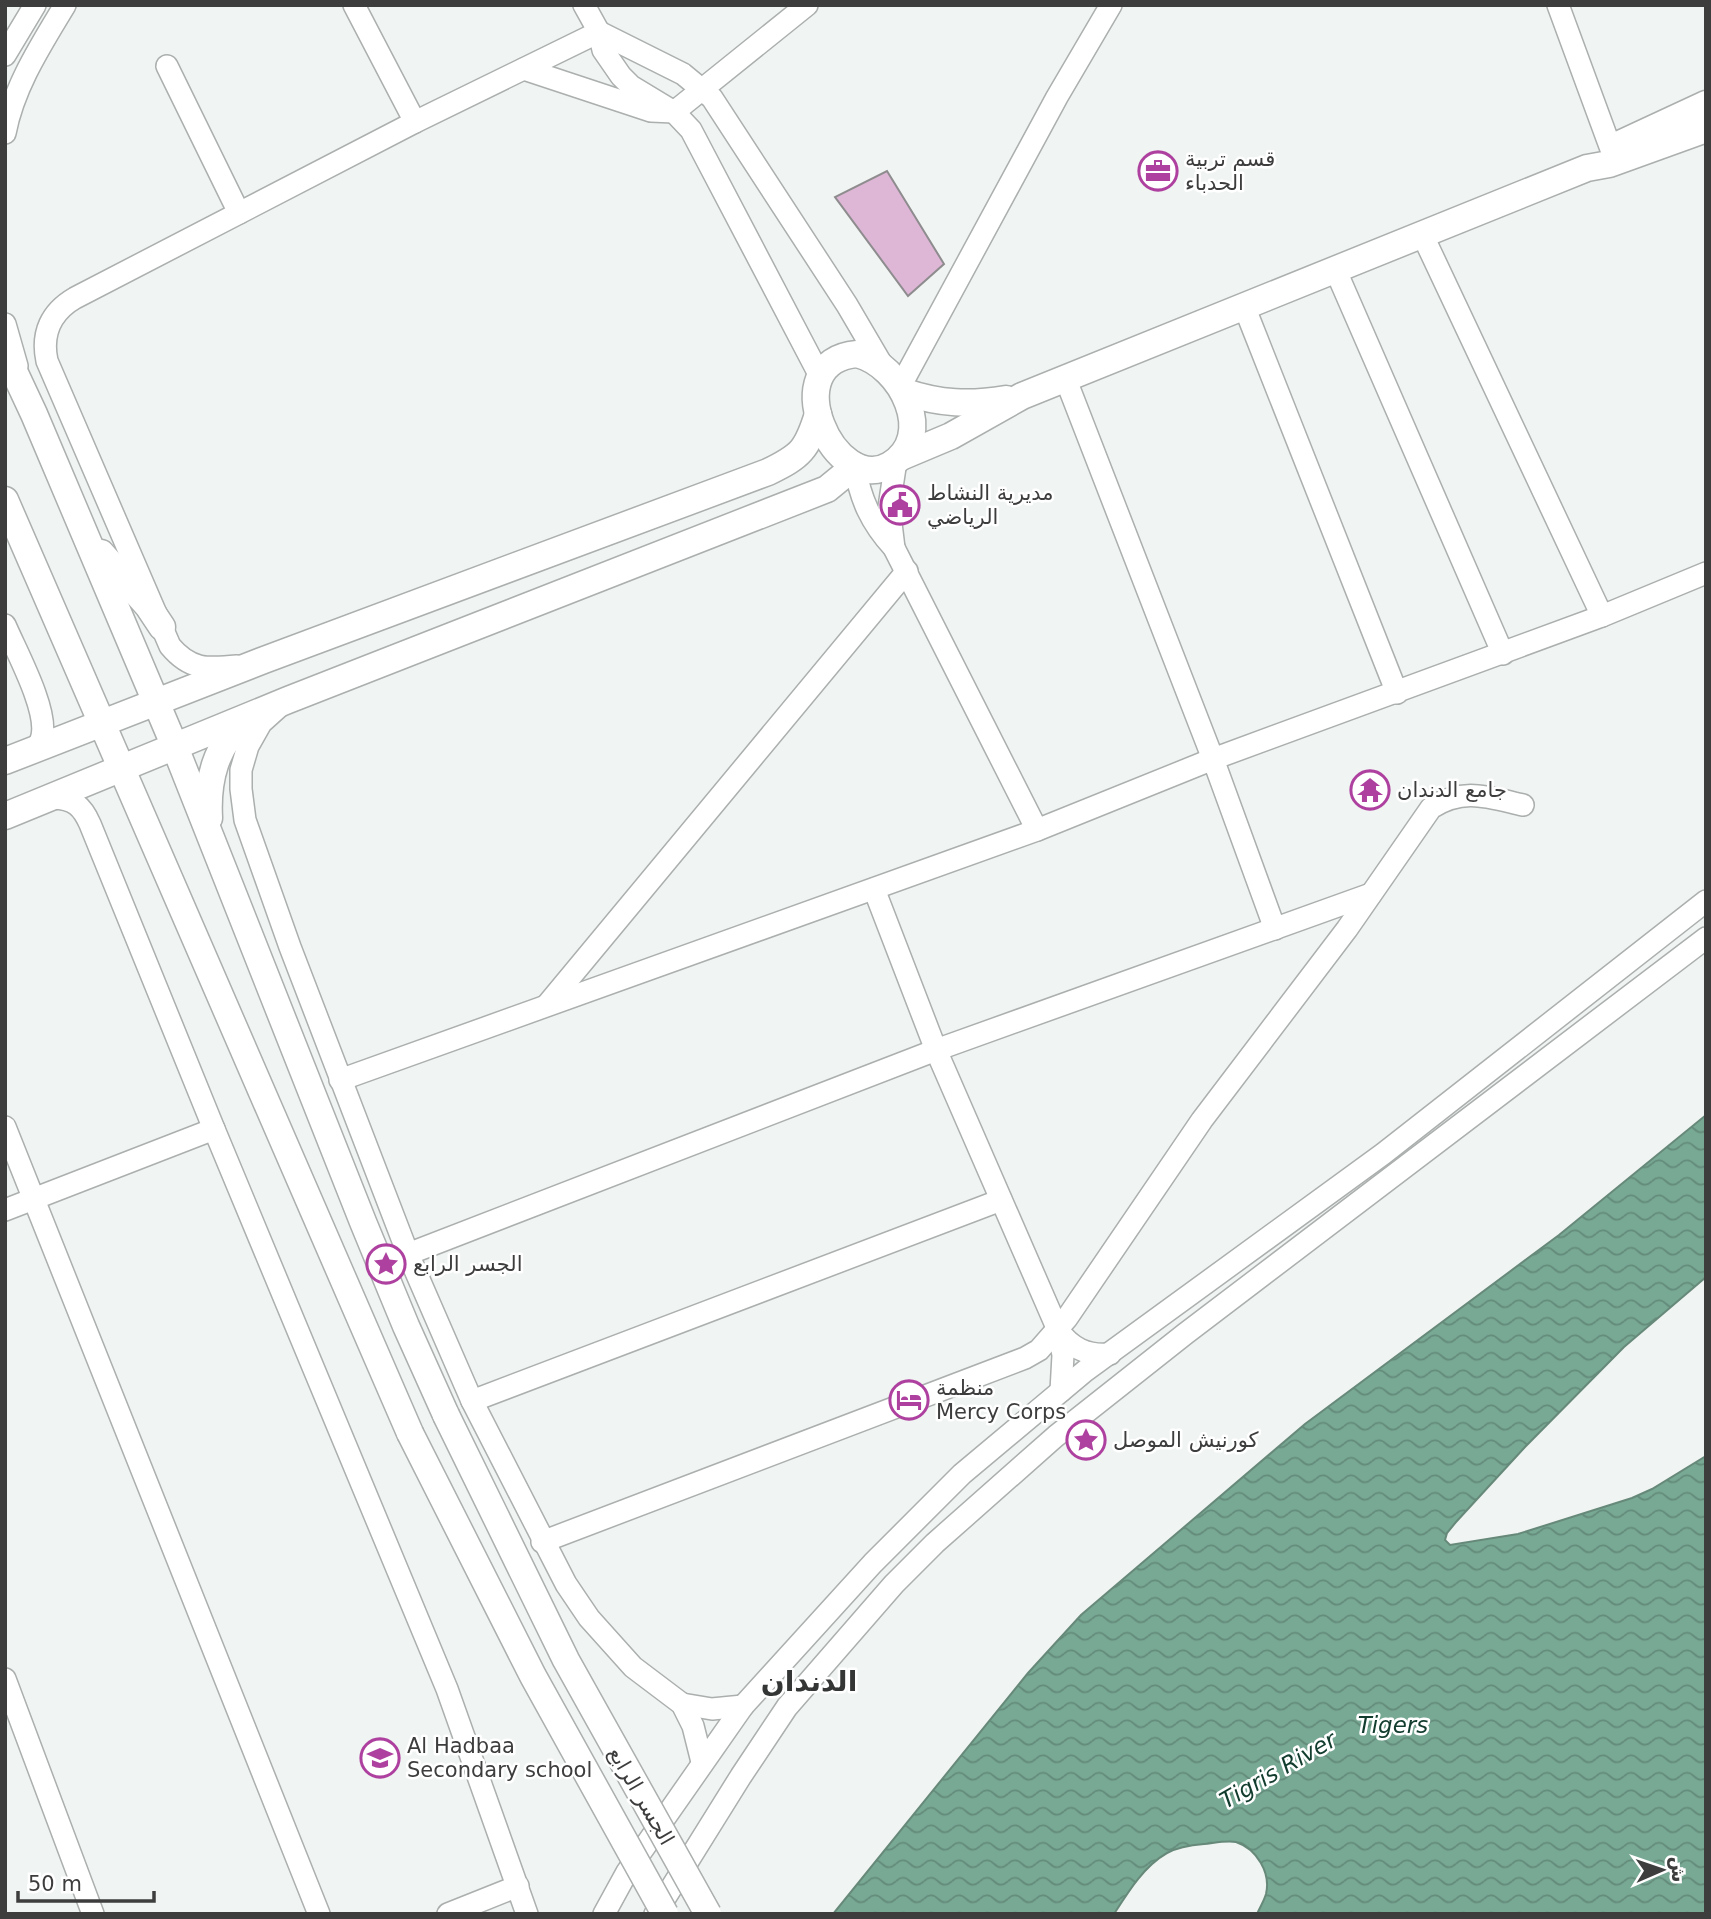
<svg xmlns="http://www.w3.org/2000/svg" width="1711" height="1919" viewBox="0 0 1711 1919" font-family="'DejaVu Sans',Vazirmatn,sans-serif">
	<style>
		.water { fill: url(#water-waves); stroke: #66897a; stroke-width: 2 }
		.building { fill: #deb7d6; stroke: #8e8c8e; stroke-width: 2 }
		.lines { fill: none; stroke-linecap: round; stroke-linejoin: round }
		.minor-casing { stroke: #abafae; stroke-width: 24 }
		.major-casing { stroke: #abafae; stroke-width: 29 }
		.minor { stroke: #fff; stroke-width: 21 }
		.major { stroke: #fff; stroke-width: 26 }
		.major-bridge-casing { stroke: #abafae; stroke-width: 29; stroke-linecap: butt }
		.major-bridge { stroke: #fff; stroke-width: 26 }
		.labels { text-anchor: middle; dominant-baseline: central; stroke-width: 5; stroke-linejoin: round; paint-order: stroke }
		.poi-label { font-size: 21px; fill: #3c3d3c; stroke: #fff; text-anchor: start }
		.street-label { font-size: 21px; fill: #3c3d3c; stroke: #fff }
		.water-label { font-size: 23px; font-style: italic; fill: #113c2e; stroke: #fff }
		.district-label { font-size: 28px; font-weight: bold; fill: #333635; stroke: #fff }
	</style>
	<defs>
		<pattern id="water-waves" width="16" height="10" patternUnits="userSpaceOnUse" patternTransform="scale(1.75)"><rect width="16" height="10" fill="#78a995"/><path d="M0 5q4-4 8 0t8 0" fill="none" stroke="#648b7b"/></pattern>
	</defs>
	<rect width="100%" height="100%" fill="#f0f4f2"/>
	<path class="water" d="M1706 1115V1277L1624 1347 1525 1447 1456 1522 1447 1533 1445 1540 1450 1545 1518 1534 1632 1498 1652 1489 1706 1456V1914H1257C1260 1907 1264 1901 1266 1894 1271 1873 1257 1849 1236 1842 1227 1840 1214 1843 1204 1844 1192 1845 1178 1847 1167 1853 1144 1866 1128 1892 1114 1914H833L1028 1673 1081 1615 1305 1424 1559 1235Z"/>
	<polygon class="building" points="887,171 944,264 908,296 835,197"/>
	<g class="lines">
		<g class="minor-casing">
			<g id="minor">
				<polyline points="354,5 415,122"/>
				<polyline points="584,5 599,32 603,50 621,76 631,86 674,112 691,130 820,376"/>
				<polyline points="1558,5 1611,149"/>
				<polyline points="599,32 683,74 712,98 847,305 881,363"/>
				<polyline points="5,55 35,5"/>
				<polyline points="167,66 239,213"/>
				<polyline points="524,69 651,111 674,112 807,5"/>
				<path d="M5 133C14 86 41 45 65 5"/>
				<polyline points="1423,236 1602,616"/>
				<polyline points="1336,271 1503,654"/>
				<polyline points="1244,306 1397,693"/>
				<polyline points="5,324 17,366"/>
				<polyline points="1066,380 1213,759 1275,929"/>
				<polyline points="901,385 1057,97 1111,5"/>
				<path d="M855 466C860 499 871 523 894 548L1037 830"/>
				<polyline points="894,548 889,507 896,461"/>
				<path d="M5 625C16 651 48 709 42 736 41 742 38 746 34 750"/>
				<path d="M237 666C207 669 190 670 170 646L47 361C41 333 51 312 75 298L415 122 599 32"/>
				<polyline points="281,705 261,723 248,746 241,770 241,789 245,820 290,947 408,1254 472,1401 566,1584 589,1618 633,1667 682,1704 693,1726 702,1762"/>
				<path d="M54 798C74 799 82 806 90 824L214 1129 447 1689 527 1914"/>
				<polyline points="874,889 936,1050 1058,1330 1063,1355 1061,1391"/>
				<polyline points="547,1005 907,571"/>
				<polyline points="340,1080 1037,830 1213,759 1602,616 1706,573"/>
				<polyline points="5,1127 319,1914"/>
				<polyline points="5,1210 214,1129"/>
				<polyline points="408,1254 936,1050 1371,894"/>
				<path d="M1058 1330C1071 1348 1087 1356 1110 1354"/>
				<polyline points="472,1401 1001,1200"/>
				<path d="M542 1542 1025 1358 1039 1350 1067 1318 1202 1120 1347 929 1431 808C1463 787 1488 797 1523 805"/>
				<polyline points="5,1679 93,1914"/>
				<polyline points="682,1704 712,1709 743,1706"/>
				<polyline points="448,1914 518,1886"/>
				<polyline points="604,1914 627,1872 743,1706 873,1563 962,1474 1085,1371 1383,1154 1706,901"/>
				<polyline points="655,1914 741,1776 787,1707 894,1584 935,1543 1056,1436 1185,1334 1706,938"/>
			</g>
		</g>
		<g class="major-casing">
			<g id="major">
				<polyline points="1622,143 1706,104"/>
				<polyline points="5,352 34,414 175,747 363,1222 406,1326 446,1415"/>
				<path d="M857 354C902 365 937 437 890 465 835 498 773 361 857 354Z"/>
				<path d="M905 392C940 404 970 405 1006 399"/>
				<polyline points="901,457 951,436 1022,396 1587,168 1609,164 1706,129"/>
				<polyline points="5,500 410,1433"/>
				<polyline points="101,553 148,606 162,627"/>
				<path d="M5 761 264 660 768 472C801 456 807 450 818 414"/>
				<polyline points="5,816 288,700 827,489 855,466"/>
				<path d="M209 818C207 782 215 743 246 721"/>
			</g>
		</g>
		<use href="#minor" class="minor"/>
		<use href="#major" class="major"/>
		<g class="major-bridge-casing">
			<g id="major-bridge">
				<polyline points="446,1415 566,1660 708,1914"/>
				<polyline points="410,1433 533,1676 665,1914"/>
			</g>
		</g>
		<use href="#major-bridge" class="major-bridge"/>
	</g>
	<defs>
		<g id="office-ring" transform="scale(2.0125)"><circle r="9.5" fill="#fff" stroke="#ae419f" stroke-width="1.5"/><path d="M-6-3h4V-5.5h4V-3h4V5H-6ZM-1-4.5V-3h2v-1.5ZM-6 0V1H6V0Z" fill="#ae419f"/></g>
		<g id="civic-ring" transform="scale(2.0125)"><circle r="9.5" fill="#fff" stroke="#ae419f" stroke-width="1.5"/><path d="M-.6-6.5H3V-4.5H.6V-3L4-1V1h2V6H-6V1h2V-1L-.6-3ZM-1.2 2.5V6h2.4V2.5Z" fill="#ae419f"/></g>
		<g id="temple-ring" transform="scale(2.0125)"><circle r="9.5" fill="#fff" stroke="#ae419f" stroke-width="1.5"/><path d="M0-6L5-2H3V0L6.5 2.5H4V6H1.5V3h-3V6H-4V2.5H-6.5L-3 0V-2H-5Z" fill="#ae419f"/></g>
		<g id="sight-ring" transform="scale(2.0125)"><circle r="9.5" fill="#fff" stroke="#ae419f" stroke-width="1.5"/><path d="M0-6L1.8-2.2L6-1.7L2.9 1.2L3.7 5.4L0 3.3L-3.7 5.4L-2.9 1.2L-6-1.7L-1.8-2.2Z" fill="#ae419f"/></g>
		<g id="hotel-ring" transform="scale(2.0125)"><circle r="9.5" fill="#fff" stroke="#ae419f" stroke-width="1.5"/><path d="M-6-4.5h1.5V1H6V5H4.5V3h-9V5H-6ZM-4 0a1.8 1.8 0 1 1 3.6 0ZM.5 0V-2.5h3Q6-2.5 6 0Z" fill="#ae419f"/></g>
		<g id="school-ring" transform="scale(2.0125)"><circle r="9.5" fill="#fff" stroke="#ae419f" stroke-width="1.5"/><path d="M0-5L7-2L0 1L-7-2ZM-4 1L0 2.5L4 1V4Q0 6-4 4Z" fill="#ae419f"/></g>
	</defs>
	<g fill-rule="evenodd">
		<use href="#office-ring" x="1158" y="171"/>
		<use href="#civic-ring" x="900" y="505"/>
		<use href="#temple-ring" x="1370" y="790"/>
		<use href="#sight-ring" x="386" y="1264"/>
		<use href="#hotel-ring" x="909" y="1400"/>
		<use href="#sight-ring" x="1086" y="1440"/>
		<use href="#school-ring" x="380" y="1758"/>
	</g>
	<g class="labels">
		<g class="poi-label">
			<text x="1185" y="159">قسم تربية<tspan x="1185" dy="24">الحدباء</tspan></text>
			<text x="927" y="493">مديرية النشاط<tspan x="927" dy="24">الرياضي</tspan></text>
			<text x="1397" y="790">جامع الدندان</text>
			<text x="413" y="1264">الجسر الرابع</text>
			<text x="936" y="1388">منظمة<tspan x="936" dy="24">Mercy Corps</tspan></text>
			<text x="1113" y="1440">كورنيش الموصل</text>
			<text x="407" y="1746">Al Hadbaa<tspan x="407" dy="24">Secondary school</tspan></text>
		</g>
		<g class="street-label">
			<text transform="translate(641 1796) rotate(60)">الجسر الرابع</text>
		</g>
		<g class="water-label">
			<text x="1393" y="1725">Tigers</text>
			<text transform="translate(1278 1770) rotate(-30)">Tigris River</text>
		</g>
		<g class="district-label">
			<text x="809" y="1681">الدندان</text>
		</g>
	</g>
	<rect width="1711" height="1919" fill="none" stroke="#3c3d3c" stroke-width="14"/>
	<g transform="translate(1662 1870) rotate(88)" stroke="#ffffff" stroke-width="5" paint-order="stroke">
	<path d="M0-5L12 26L0 18L-12 26Z" fill="#3c3d3c"/>
	<text y="-10" font-size="19" font-weight="bold" text-anchor="middle" fill="#3c3d3c">ش</text>
	</g>
	<path d="M18 1891v10h136v-10" fill="none" stroke="#3c3d3c" stroke-width="3.5"/>
	<text x="28" y="1891" font-size="21" fill="#3c3d3c" stroke="#ffffff" stroke-width="5" paint-order="stroke">50 m</text>
</svg>
